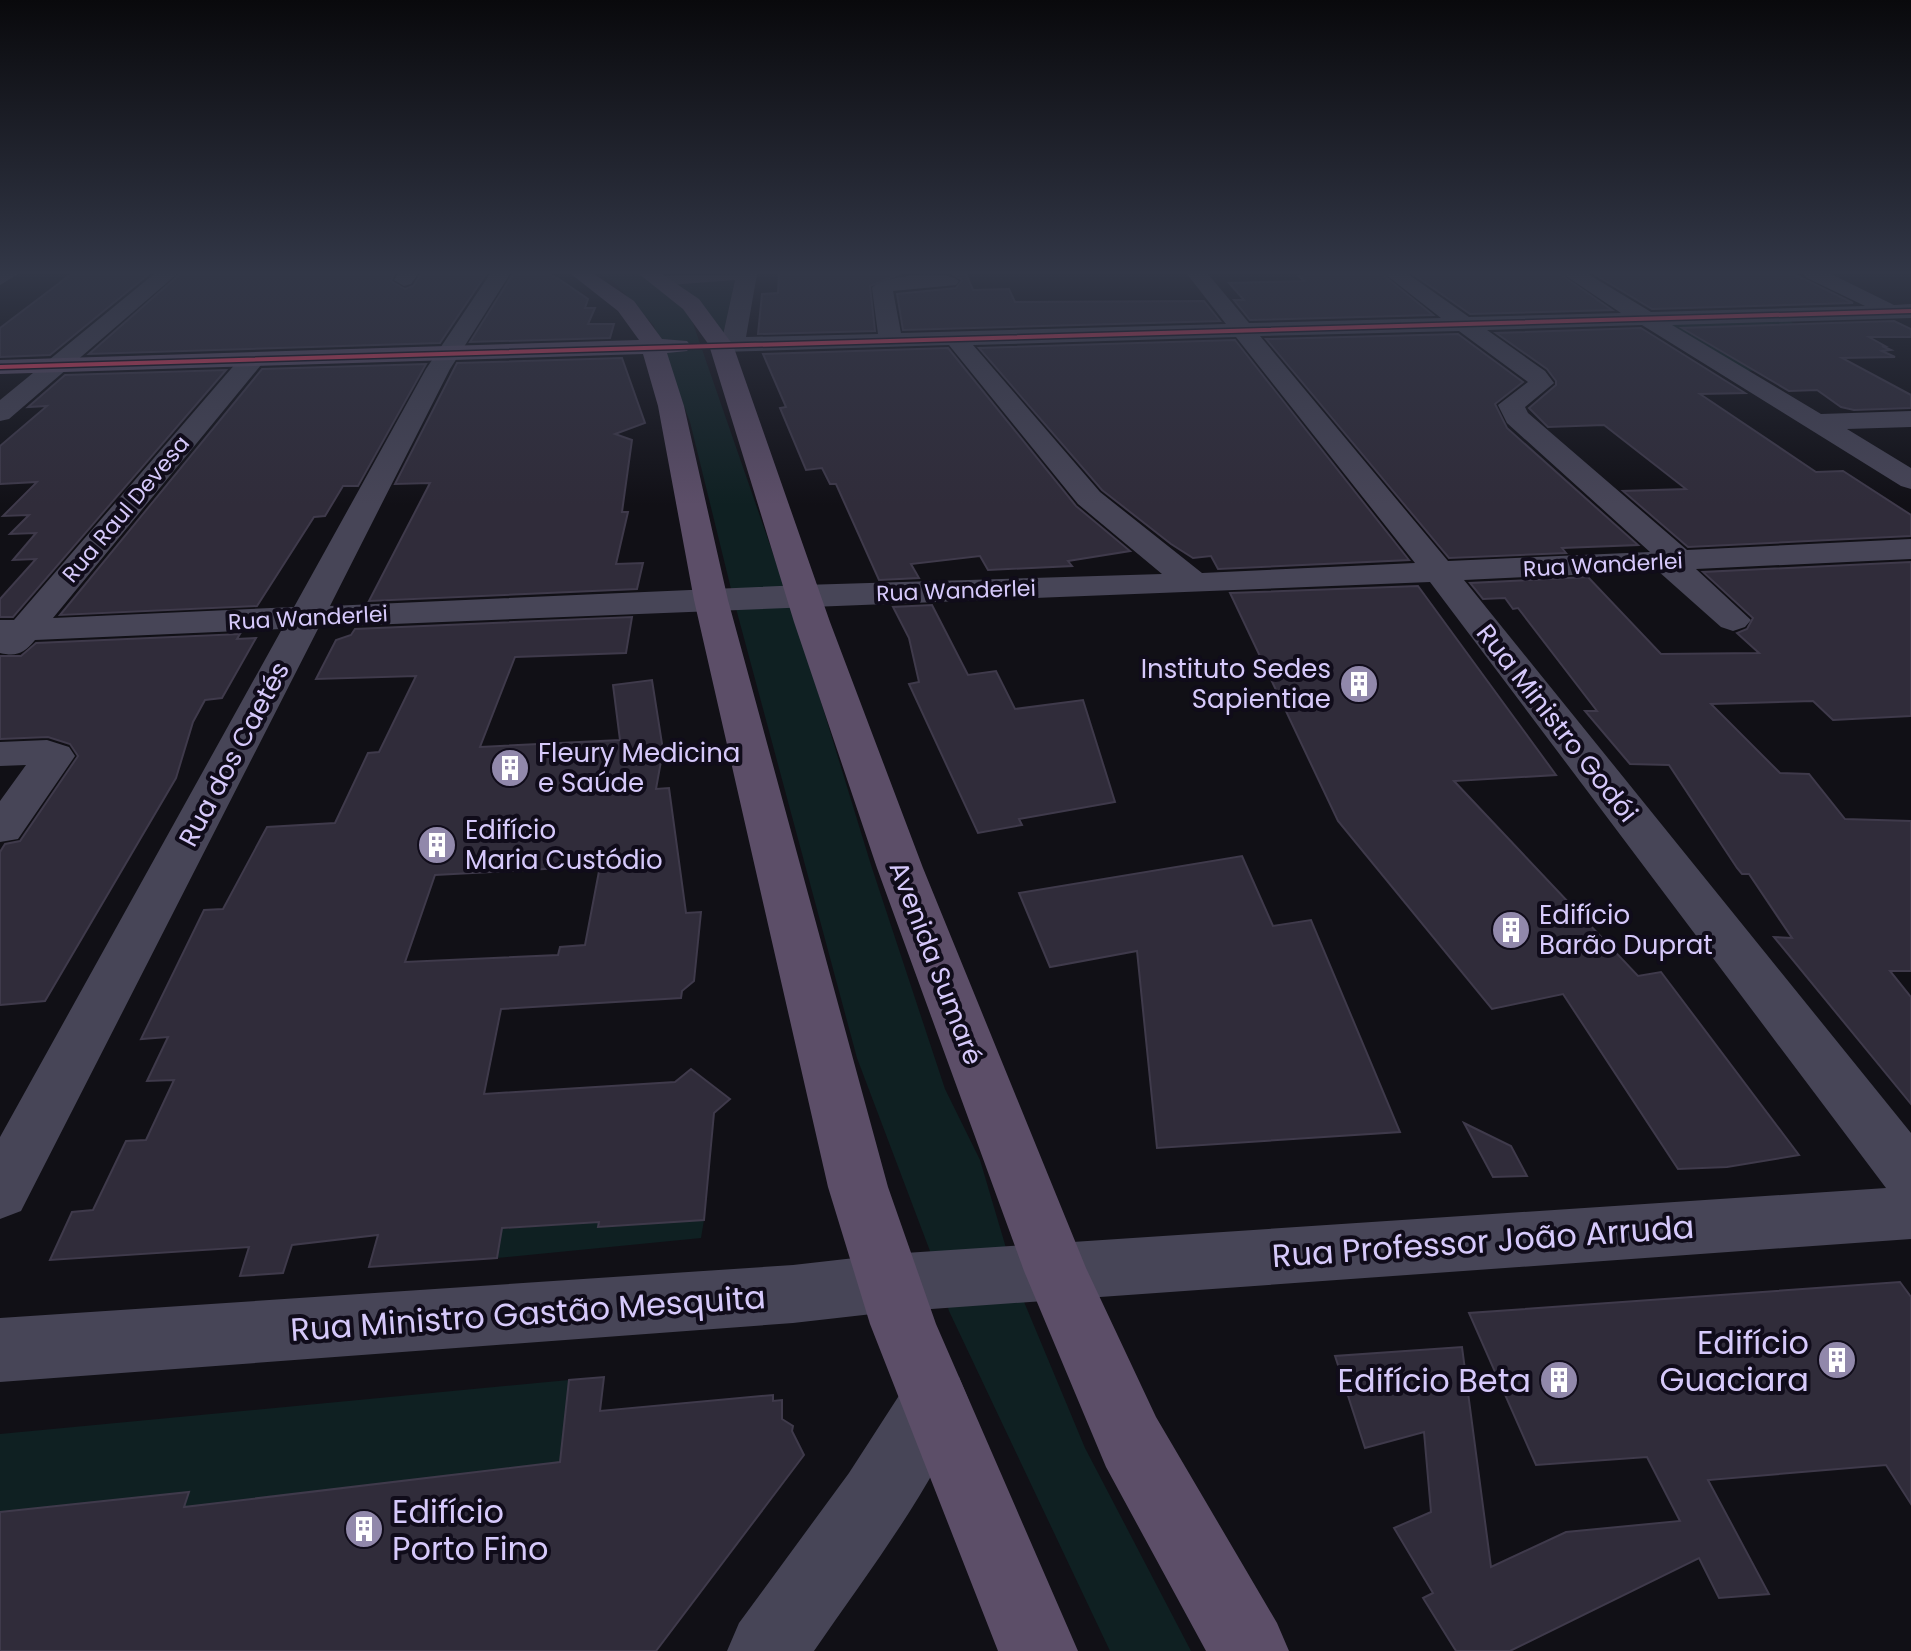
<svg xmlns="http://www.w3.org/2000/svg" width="1911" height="1651" viewBox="0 0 1911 1651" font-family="Poppins,sans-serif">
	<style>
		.green { fill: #0f2022 }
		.building { fill: #302c3a; stroke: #3f3a4b; stroke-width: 2; fill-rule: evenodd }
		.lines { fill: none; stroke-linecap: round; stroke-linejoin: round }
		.minor { fill: #474557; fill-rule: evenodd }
		.major { fill: #5c4e68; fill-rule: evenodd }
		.bus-1-casing { stroke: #100c1a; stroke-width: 7 }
		.bus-1 { stroke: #f24062; stroke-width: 4 }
		.labels { text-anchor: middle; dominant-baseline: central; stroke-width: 8; stroke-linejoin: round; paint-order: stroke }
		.far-street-label { font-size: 22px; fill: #d6c9fb; stroke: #100c1a }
		.poi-label { font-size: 26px; fill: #d6c9fb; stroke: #100c1a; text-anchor: start }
		.street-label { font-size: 26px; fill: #d6c9fb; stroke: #100c1a }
		.near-street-label { font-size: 32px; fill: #d6c9fb; stroke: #100c1a }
		.near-poi-label { font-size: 32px; fill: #d6c9fb; stroke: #100c1a; text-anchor: end }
	</style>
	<rect width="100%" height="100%" fill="#111016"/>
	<g class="green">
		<polygon points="600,274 641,274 687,306 795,617 871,865 945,1089 980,1160 1017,1285 1085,1448 1191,1651 1110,1651 949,1311 933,1259 857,1058 734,601 690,422 654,326 614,282"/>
		<polygon points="736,275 723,335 672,283"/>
		<polygon points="1785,318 1801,328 1780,370 1746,371 1662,322"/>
		<polygon points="704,1220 701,1238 497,1258 502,1229 599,1222 599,1227"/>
		<polygon points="569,1380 560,1462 184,1507 0,1512 0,1434"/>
	</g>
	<g class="building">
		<polygon points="88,274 149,274 50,355 0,357 0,328 70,275"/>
		<polygon points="180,274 394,274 391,281 405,289 413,286 421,274 486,274 440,343 89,354"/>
		<polygon points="513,274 549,274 559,279 588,299 585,308 595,308 588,324 614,324 610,338 470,342"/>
		<polygon points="779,274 900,274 870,286 875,331 758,334 762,294 778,293"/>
		<polygon points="952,274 966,274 973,290 1009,289 1015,302 1204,301 1220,321 903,330 897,294 956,288 962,280"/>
		<polygon points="1311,274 1382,274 1433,315 1250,320 1234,300 1244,300 1229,283 1304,281 1299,276"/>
		<polygon points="1413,274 1560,274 1612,310 1470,314"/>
		<polygon points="1594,274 1794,274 1853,303 1652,309"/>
		<polygon points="1894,321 1911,329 1911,337 1869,337 1885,346 1882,346 1891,350 1882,351 1895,357 1842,358 1911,395 1911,408 1854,410 1841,407 1817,390 1789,391 1682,328"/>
		<polygon points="1641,328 1745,393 1700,394 1816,472 1843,471 1911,515 1911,536 1688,547 1623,491 1686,489 1604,425 1548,427 1529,408 1556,385 1556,381 1547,369 1496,333"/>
		<polygon points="1458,334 1523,382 1495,404 1507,428 1638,545 1562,548 1566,553 1449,558 1266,339"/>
		<polygon points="1235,340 1409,560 1218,569 1211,556 1193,558 1171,544 1102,490 979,348"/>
		<polygon points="948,348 1076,506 1130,551 1068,561 1072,566 988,570 980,556 911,564 919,578 879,580 836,484 830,484 822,468 806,470 780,408 786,407 763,354"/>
		<polygon points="622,358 645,423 615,434 632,440 622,512 628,512 616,564 643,563 637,589 369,601 430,483 395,484 457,363"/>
		<polygon points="426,364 358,486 343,486 325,516 314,517 257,606 60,615 262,369"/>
		<polygon points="226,370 13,617 0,617 0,599 36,559 13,560 36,533 10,534 29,515 3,516 37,482 0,484 0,446 47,406 28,407 65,375"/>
		<polygon points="1911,562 1911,716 1833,720 1813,701 1711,704 1780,773 1809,774 1845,819 1911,821 1911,971 1890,971 1911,997 1911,1104 1774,937 1792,938 1749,874 1742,874 1737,868 1669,765 1630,764 1585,711 1597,711 1518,608 1513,609 1505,598 1483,599 1470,583 1588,577 1661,654 1759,653 1737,633 1747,629 1753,618 1703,572"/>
		<polygon points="1418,586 1556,775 1454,781 1638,976 1661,972 1799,1155 1727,1167 1678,1169 1563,994 1492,1009 1338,821 1230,593"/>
		<polygon points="932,605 968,675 996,671 1015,709 1083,700 1115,802 1019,819 1022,825 978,833 909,684 919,682 909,638 893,607"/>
		<path d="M632 617 626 653 515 657 480 747 620 740 613 685 652 680 663 750 656 789 669 788 686 913 701 912 694 981 682 991 681 998 501 1009 484 1094 675 1082 691 1069 730 1099 714 1113 704 1220 598 1227 599 1222 502 1228 497 1258 369 1267 378 1235 292 1245 283 1273 240 1276 249 1247 50 1260 72 1212 93 1210 126 1141 146 1140 174 1080 147 1081 168 1037 141 1039 204 910 223 909 267 827 335 823 368 753 379 752 416 676 316 679 336 640 351 635 355 629ZM600 866 585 945 560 947 558 955 405 962 435 875Z"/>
		<polygon points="240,634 237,639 256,638 222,698 205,700 193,722 176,778 45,1001 0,1005 0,852 5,844 20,841 78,756 70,744 48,737 0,739 0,656 21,656 36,643"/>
		<polygon points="1242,856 1273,926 1311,920 1400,1132 1157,1148 1137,951 1050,967 1019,893"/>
		<polygon points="1464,1123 1511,1146 1527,1176 1493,1177"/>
		<polygon points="1900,1282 1911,1297 1911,1504 1886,1465 1708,1480 1769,1594 1719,1598 1699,1558 1510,1651 1456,1651 1423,1598 1433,1593 1394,1528 1431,1512 1424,1432 1365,1448 1335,1356 1462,1347 1491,1567 1566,1532 1680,1521 1647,1457 1536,1465 1469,1313"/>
		<polygon points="604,1377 600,1411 773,1395 773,1401 782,1400 782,1419 793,1426 792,1431 804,1455 656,1651 0,1651 0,1512 189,1492 184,1507 560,1462 569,1380"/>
	</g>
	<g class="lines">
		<g class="minor">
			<polygon points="0,274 18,274 0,285"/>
			<polygon points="154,274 177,274 9,419 0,421 0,400"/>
			<polygon points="398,274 418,274 411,284 404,286 394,280"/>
			<path d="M490 274H510L450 369 330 606 803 585 1162 574 1078 504 949 345 721 352 713 350 709 345 723 335 735 280 656 286 653 282 663 276 757 274 746 337 878 334 872 288C883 275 948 269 959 281L956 285 893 291 901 333 1226 324 1187 274H1208L1249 323 1441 318 1385 274H1408L1469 317 1621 313 1563 274H1588L1651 312 1865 306 1807 278 1804 274H1831L1894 305 1911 304V318L1672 325 1821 414 1911 411V427L1847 429 1911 468V489L1901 486 1642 325 1487 330 1545 371 1554 383 1525 407 1528 413 1687 550 1911 539V559L1696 569 1751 620 1745 627 1733 631 1721 627 1658 571 1464 580 1911 1133V1239L890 1312 793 1323 0 1382V1318L793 1265 890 1254 1886 1188 1430 582 319 627 21 1211 0 1219V1137L282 629 35 640C24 653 17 657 0 653V620H14L243 355H261L264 360 261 365 53 618 294 607 426 369ZM1459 331 1528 382 1498 405 1507 423 1650 552 1448 561 1260 336ZM1236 337 1415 563 1202 573 1100 492 973 345Z"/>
			<polygon points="47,740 69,747 75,756 18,839 0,842 0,801 26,765 0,766 0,742"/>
			<path d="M935 1367 959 1377 969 1401C931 1491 869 1571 814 1651H727L739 1623 849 1473 911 1377Z"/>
		</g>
		<g class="major">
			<polygon points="571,274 594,274 634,301 662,339 687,341 691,346 687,351 667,353 684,406 728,600 888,1187 936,1324 1078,1651 998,1651 870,1324 828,1187 694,600 658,406 643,354 0,374 0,360 639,340 618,311"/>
			<polygon points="639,274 662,274 699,299 733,345 830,622 923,868 1086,1268 1156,1417 1277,1623 1289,1651 1206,1651 1106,1467 1024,1271 877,868 794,622 709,345 683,309"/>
		</g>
		<g class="bus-1-casing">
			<polyline id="bus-1" points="0,367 1911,311"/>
		</g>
		<use href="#bus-1" class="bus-1"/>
	</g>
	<linearGradient id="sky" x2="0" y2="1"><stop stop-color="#09090c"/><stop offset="0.54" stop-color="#323747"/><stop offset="1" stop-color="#323747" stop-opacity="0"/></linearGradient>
	<rect width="1911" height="505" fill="url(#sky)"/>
	<defs>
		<g id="building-disc" transform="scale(2)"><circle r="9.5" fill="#9188ab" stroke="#100c1a"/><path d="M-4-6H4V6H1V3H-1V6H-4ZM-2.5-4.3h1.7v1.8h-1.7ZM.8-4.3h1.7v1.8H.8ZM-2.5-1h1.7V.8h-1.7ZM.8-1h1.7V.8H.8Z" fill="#fff"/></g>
	</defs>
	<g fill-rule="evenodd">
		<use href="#building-disc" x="1359" y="684"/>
		<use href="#building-disc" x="510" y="768"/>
		<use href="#building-disc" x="437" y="845"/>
		<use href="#building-disc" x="1511" y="930"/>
		<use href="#building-disc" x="1837" y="1360"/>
		<use href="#building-disc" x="1559" y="1380"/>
		<use href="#building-disc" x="364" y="1529"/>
	</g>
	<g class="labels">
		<g class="far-street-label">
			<text transform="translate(126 509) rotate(-50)">Rua Raul Devesa</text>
			<text transform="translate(1603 565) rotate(-3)">Rua Wanderlei</text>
			<text transform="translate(956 591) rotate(-2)">Rua Wanderlei</text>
			<text transform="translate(308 618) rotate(-3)">Rua Wanderlei</text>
		</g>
		<g class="poi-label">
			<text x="1331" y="669" text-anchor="end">Instituto Sedes<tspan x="1331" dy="30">Sapientiae</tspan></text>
			<text x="538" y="753">Fleury Medicina<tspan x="538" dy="30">e Saúde</tspan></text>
			<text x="465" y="830">Edifício<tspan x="465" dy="30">Maria Custódio</tspan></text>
			<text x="1539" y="915">Edifício<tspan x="1539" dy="30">Barão Duprat</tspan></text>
		</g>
		<g class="street-label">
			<text transform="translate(1557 723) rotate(52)">Rua Ministro Godói</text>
			<text transform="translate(234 754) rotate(-62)">Rua dos Caetés</text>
			<text transform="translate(936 963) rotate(69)">Avenida Sumaré</text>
		</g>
		<g class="near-street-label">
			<text transform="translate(1483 1241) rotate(-4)">Rua Professor João Arruda</text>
			<text transform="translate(528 1313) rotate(-4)">Rua Ministro Gastão Mesquita</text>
		</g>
		<g class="near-poi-label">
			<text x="1809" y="1342">Edifício<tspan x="1809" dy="37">Guaciara</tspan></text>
			<text x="1531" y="1380">Edifício Beta</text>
			<text x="392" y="1511" text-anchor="start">Edifício<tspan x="392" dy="37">Porto Fino</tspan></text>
		</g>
	</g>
</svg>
